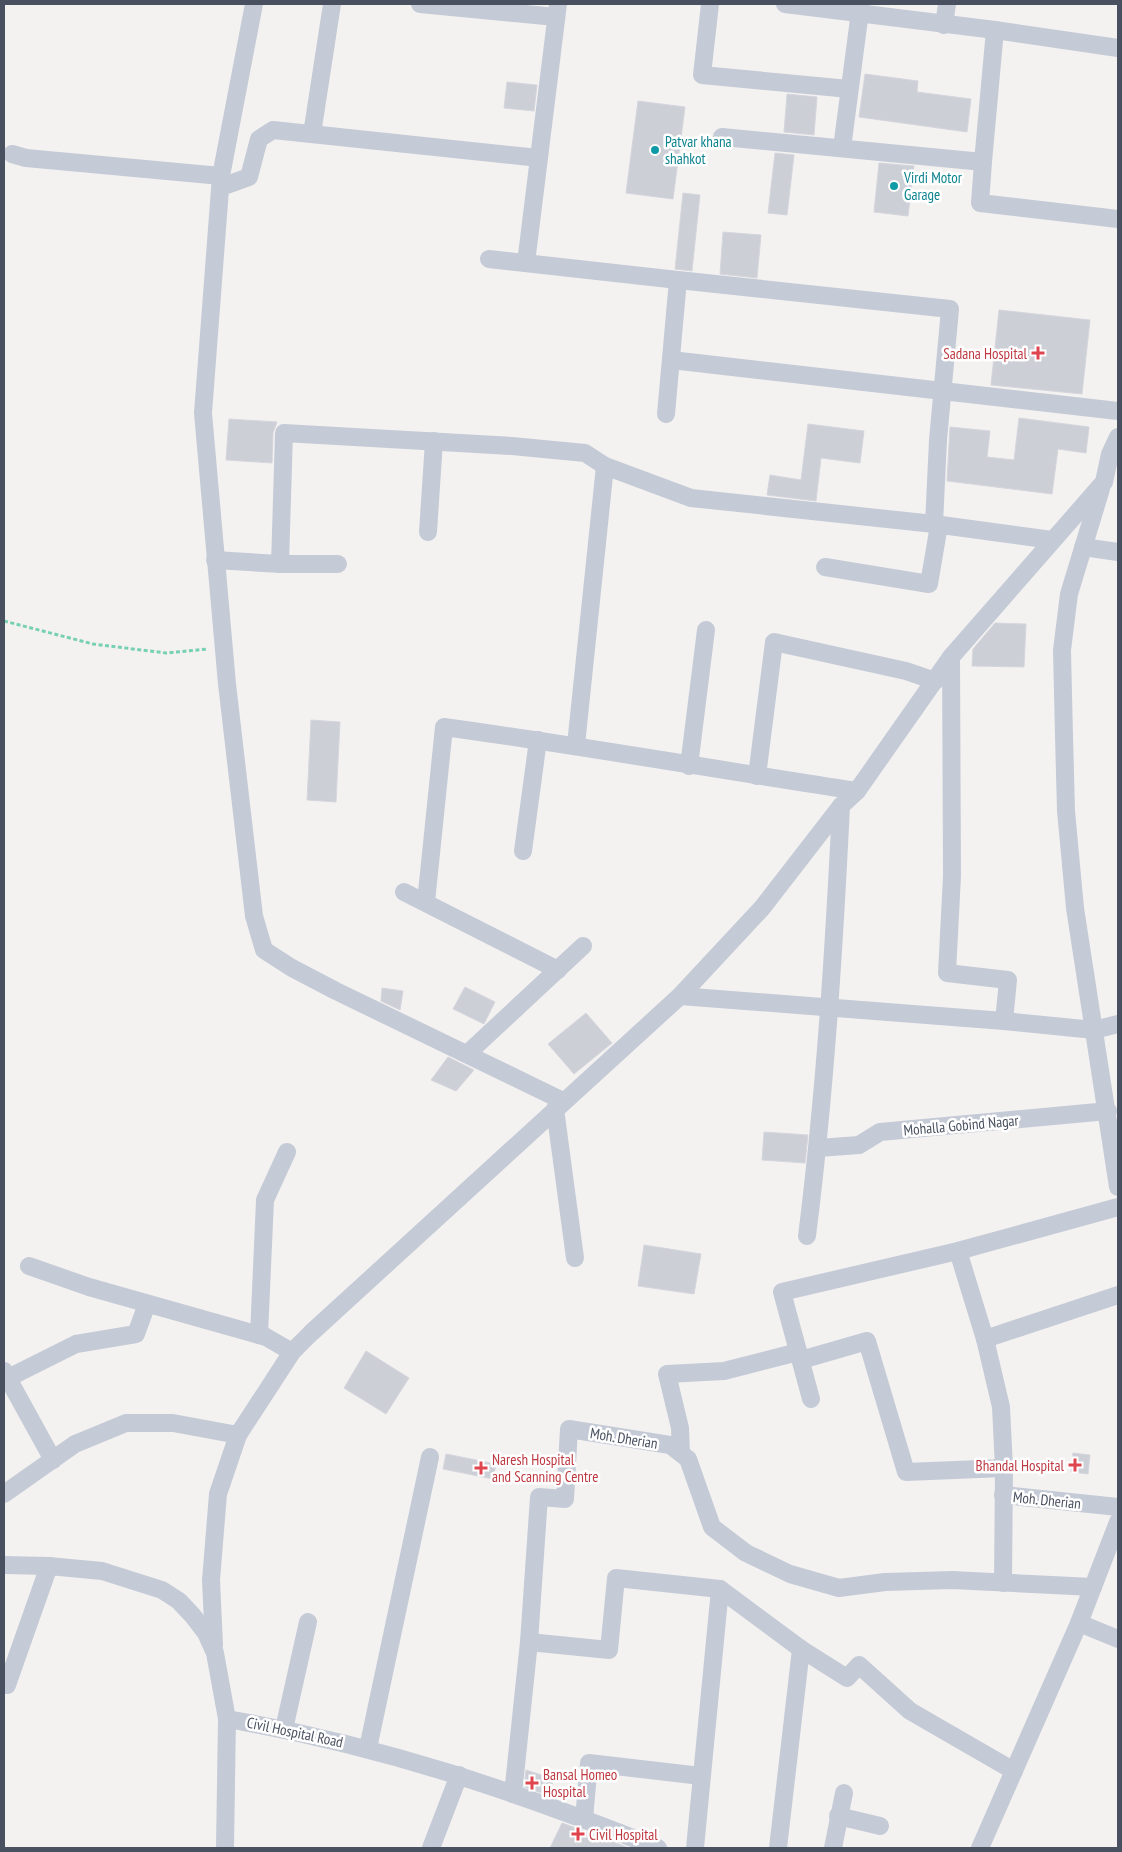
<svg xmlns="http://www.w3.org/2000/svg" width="1122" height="1852" viewBox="0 0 1122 1852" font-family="'PT Sans Narrow',sans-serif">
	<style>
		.building { fill: #cdcfd7; stroke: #d5d6dd }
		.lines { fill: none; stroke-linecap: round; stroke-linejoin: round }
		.path { stroke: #77d0b4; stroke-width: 3; stroke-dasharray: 4 2.5; stroke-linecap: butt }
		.minor { stroke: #c5cbd6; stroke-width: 18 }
		.culture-dot { fill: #0f9aa8; stroke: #fff; stroke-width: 2 }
		.health-dot { fill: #e0444e; stroke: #fff; stroke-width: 2 }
		.labels { text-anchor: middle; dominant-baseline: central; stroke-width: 5; stroke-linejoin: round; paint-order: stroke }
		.culture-label { font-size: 15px; fill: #0d838f; stroke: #fff; text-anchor: start }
		.health-label { font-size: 15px; fill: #be3a42; stroke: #fff; text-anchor: start }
		.street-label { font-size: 15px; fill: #495160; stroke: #fff }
	</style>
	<rect width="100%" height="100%" fill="#f4f2f1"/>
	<g class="building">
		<polygon points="865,74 918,81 917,92 971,99 967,132 859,117"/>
		<polygon points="507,82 537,85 534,111 504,108"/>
		<polygon points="787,94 817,97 814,135 784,132"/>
		<polygon points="638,101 685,107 673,199 626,193"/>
		<polygon points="775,153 794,155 787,215 768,213"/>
		<polygon points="879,163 914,166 908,216 874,212"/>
		<polygon points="683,193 700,195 692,271 675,269"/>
		<polygon points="723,232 761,235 757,278 720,274"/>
		<polygon points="999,310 1090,320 1082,394 991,385"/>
		<polygon points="1019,418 1089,427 1086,453 1058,449 1052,494 947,481 950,427 990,431 987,457 1014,460"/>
		<polygon points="229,419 277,422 273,433 272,463 226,460"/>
		<polygon points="808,424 864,431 860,463 821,458 816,501 767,495 770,475 801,480"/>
		<polygon points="995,623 1026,624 1024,667 972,666 973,649"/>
		<polygon points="311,720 340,722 336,802 307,800"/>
		<polygon points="465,987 495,1002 484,1024 453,1009"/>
		<polygon points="382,988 403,991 400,1010 381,1001"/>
		<polygon points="586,1013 612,1043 574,1074 548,1044"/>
		<polygon points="448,1057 474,1070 456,1091 431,1080"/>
		<polygon points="764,1132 808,1135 805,1163 762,1160"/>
		<polygon points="644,1245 701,1254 694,1294 638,1286"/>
		<polygon points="366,1351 409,1378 386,1414 344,1388"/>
		<polygon points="1073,1453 1090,1455 1088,1474 1071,1472"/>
		<polygon points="446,1454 496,1464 493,1479 443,1469"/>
		<polygon points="526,1770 554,1779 548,1795 524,1787"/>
		<polygon points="562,1823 601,1837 629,1848 550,1848"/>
	</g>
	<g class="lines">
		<polyline class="path" points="4,621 93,644 166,653 208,649"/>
		<g class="minor">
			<polyline points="254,4 221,176 203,413 227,684 254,916 264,950 292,968 336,991 563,1101"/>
			<polyline points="420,4 556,17"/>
			<polyline points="710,4 702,75 849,89"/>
			<polyline points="785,4 995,30 983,162"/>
			<polyline points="944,25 947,4"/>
			<polyline points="995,30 1118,48"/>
			<polyline points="312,134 332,4"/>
			<polyline points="722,137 983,162 980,203 1118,219"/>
			<polyline points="842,148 861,4"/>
			<polyline points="12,154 26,158 221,176"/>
			<polyline points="221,187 249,177 259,139 273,130 539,158"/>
			<polyline points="489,259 678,280 666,414"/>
			<polyline points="526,263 558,4"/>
			<polyline points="678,280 950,309 938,440 934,524"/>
			<polyline points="671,360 1118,411"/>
			<polyline points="1101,489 1069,594 1062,650 1064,736 1066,811 1075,908 1118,1187"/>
			<polyline points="428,532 434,441"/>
			<polyline points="1083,547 1118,552"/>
			<polyline points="215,560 280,564 338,564"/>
			<polyline points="280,564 284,433 512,446 585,453 605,466 691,498 934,524 1052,540"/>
			<polyline points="825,567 929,584 939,525"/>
			<polyline points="951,657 952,876 947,973 1008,980 1004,1021"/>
			<polyline points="576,745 605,466"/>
			<polyline points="689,766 706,630"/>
			<polyline points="757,776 774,642 906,671 935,681"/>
			<polyline points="523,851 538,740"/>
			<polyline points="404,892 558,970"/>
			<path d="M426 902 444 727C582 746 719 770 857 791"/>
			<polyline points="680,996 1004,1021 1094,1030 1118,1024"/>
			<polyline points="467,1054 583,946"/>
			<polyline points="555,1109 575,1258"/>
			<polyline points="818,1148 859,1145 880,1132 1108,1111"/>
			<path d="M807 1236C825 1093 834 950 841 806"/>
			<polyline points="958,1251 985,1339 1001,1407 1004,1468 1003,1583"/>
			<polyline points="29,1266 89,1287 266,1337 292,1352"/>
			<polyline points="259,1335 265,1200 287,1152"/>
			<polyline points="985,1339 1118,1295"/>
			<polyline points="801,1360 867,1341 906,1472 1004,1468"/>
			<polyline points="4,1371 53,1460"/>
			<polyline points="4,1380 76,1344 136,1334 147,1304"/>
			<polyline points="811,1399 782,1292 958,1251 1118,1207"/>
			<polyline points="681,1453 680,1428 667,1374 724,1371 798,1352"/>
			<polyline points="4,1494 75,1444 126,1423 173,1423 238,1435 292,1352 311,1333 680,996 762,908 841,806 857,791 951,657 1104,482 1110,454 1118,437"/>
			<polyline points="1003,1495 1118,1507"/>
			<polyline points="4,1565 49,1566 102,1571 162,1590 179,1601 193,1616 206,1633 215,1653 227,1719 225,1848"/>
			<polyline points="1079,1623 1118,1639"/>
			<polyline points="529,1642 609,1650 616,1578 720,1589 801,1649 847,1678 859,1665 910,1711 1014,1771"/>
			<polyline points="214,1645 211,1580 218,1494 238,1435"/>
			<polyline points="4,1685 7,1685 49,1566"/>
			<path d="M227 1719C379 1745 515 1791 658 1848"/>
			<polyline points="284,1729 308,1622"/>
			<polyline points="368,1748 430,1457"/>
			<polyline points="513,1794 529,1642 539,1497 565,1499 569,1429 670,1445 688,1459 712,1527 746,1553 790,1574 839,1588 885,1582 952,1580 1093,1587"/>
			<polyline points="838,1816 880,1826"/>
			<polyline points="584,1819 589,1763 701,1776"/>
			<polyline points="431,1848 459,1775"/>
			<polyline points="695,1848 720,1589"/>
			<polyline points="778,1848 801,1649"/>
			<polyline points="833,1848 844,1793"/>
			<polyline points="980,1848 1079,1623 1118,1522"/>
		</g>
	</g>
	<g class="culture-dot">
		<circle cx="655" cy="150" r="5"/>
		<circle cx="894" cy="186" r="5"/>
	</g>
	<g class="health-dot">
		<path d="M1035.5 345.5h5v5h5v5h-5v5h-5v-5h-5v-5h5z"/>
		<path d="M1072.5 1457.5h5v5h5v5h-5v5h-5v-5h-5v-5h5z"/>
		<path d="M478.5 1460.5h5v5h5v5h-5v5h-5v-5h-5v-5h5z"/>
		<path d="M529.5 1775.5h5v5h5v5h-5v5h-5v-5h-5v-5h5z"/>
		<path d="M575.5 1826.5h5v5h5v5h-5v5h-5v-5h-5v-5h5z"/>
	</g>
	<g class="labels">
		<g class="culture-label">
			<text x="665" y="141">Patvar khana<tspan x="665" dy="17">shahkot</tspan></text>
			<text x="904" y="177">Virdi Motor<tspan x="904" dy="17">Garage</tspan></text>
		</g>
		<g class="health-label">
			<text x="1027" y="353" text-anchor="end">Sadana Hospital</text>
			<text x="492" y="1459">Naresh Hospital<tspan x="492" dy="17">and Scanning Centre</tspan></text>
			<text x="1064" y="1465" text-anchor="end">Bhandal Hospital</text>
			<text x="543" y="1774">Bansal Homeo<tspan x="543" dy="17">Hospital</tspan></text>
			<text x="589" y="1834">Civil Hospital</text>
		</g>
		<g class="street-label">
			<text transform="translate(961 1125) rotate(-5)">Mohalla Gobind Nagar</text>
			<text transform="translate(624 1438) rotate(9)">Moh. Dherian</text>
			<text transform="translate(1047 1500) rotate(6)">Moh. Dherian</text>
			<text transform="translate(295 1732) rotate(12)">Civil Hospital Road</text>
		</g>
	</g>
	<rect width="1122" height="1852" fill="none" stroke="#495160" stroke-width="10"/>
</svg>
